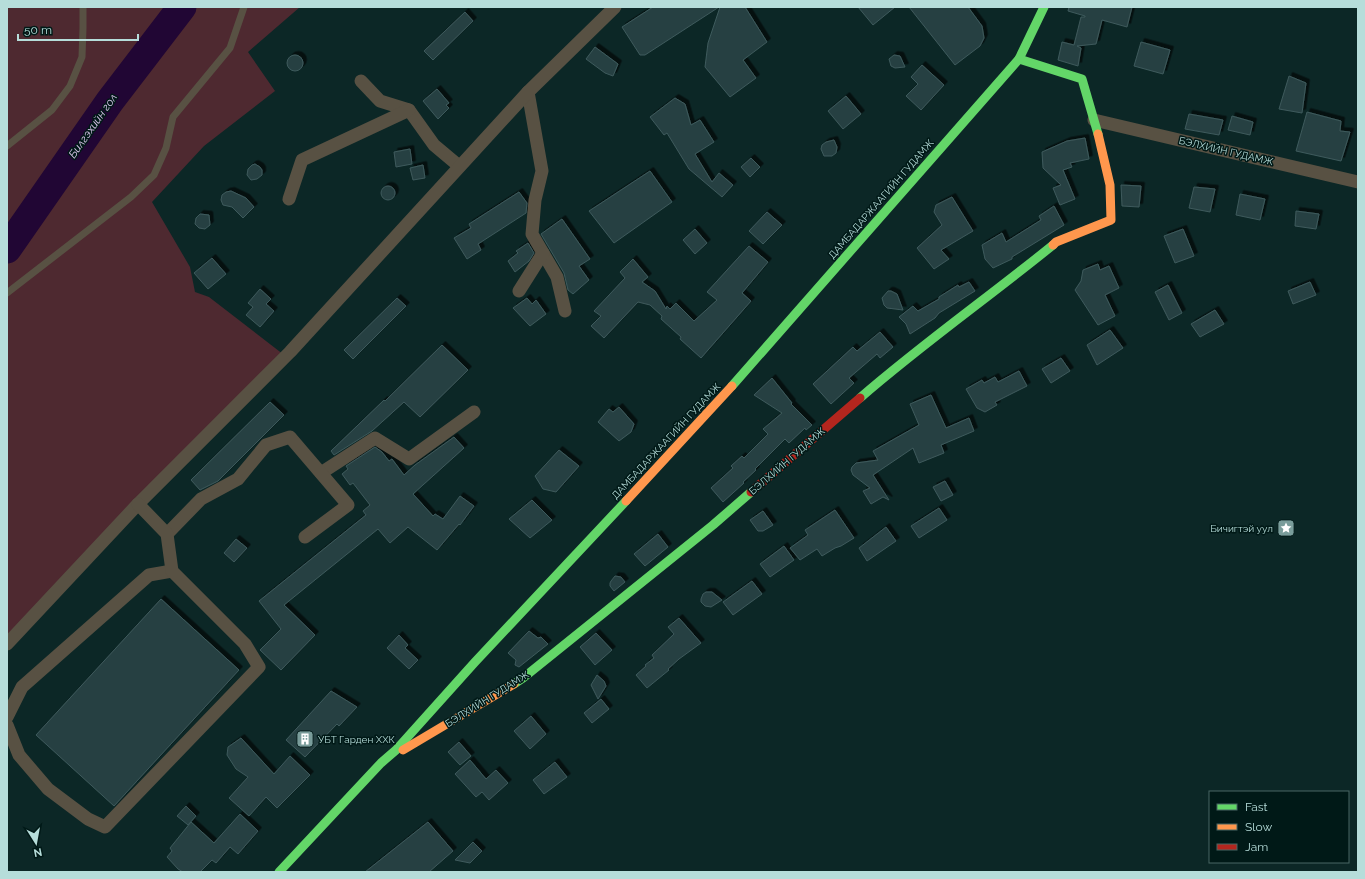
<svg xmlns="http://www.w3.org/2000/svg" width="1365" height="879" viewBox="0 0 1365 879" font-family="Raleway,sans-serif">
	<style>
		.green { fill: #4e2930 }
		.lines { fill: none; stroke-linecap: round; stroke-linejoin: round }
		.river { stroke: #210634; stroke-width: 29 }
		.building { fill: #284143; stroke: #3e5a5c; filter: url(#shadow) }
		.lane { stroke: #585143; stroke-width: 7 }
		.street { stroke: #585143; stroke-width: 13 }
		.fast { stroke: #63d668; stroke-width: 9 }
		.slow { stroke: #ff974d; stroke-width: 9 }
		.jam { stroke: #b3261e; stroke-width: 9 }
		.labels { text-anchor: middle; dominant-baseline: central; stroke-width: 3; stroke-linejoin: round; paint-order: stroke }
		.street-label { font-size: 10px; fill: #b6ddda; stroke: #001917 }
		.poi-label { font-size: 10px; fill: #b6ddda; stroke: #001917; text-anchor: end }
		.water-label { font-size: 11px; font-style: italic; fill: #e0caf2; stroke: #001917 }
	</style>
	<defs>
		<filter id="shadow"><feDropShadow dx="3.5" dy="-3.5" stdDeviation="0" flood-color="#0009"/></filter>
	</defs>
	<rect width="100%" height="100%" fill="#0c2726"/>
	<polygon class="green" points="7,7 300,7 248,52 275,91 204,146 152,202 190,267 195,292 209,297 288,358 7,639"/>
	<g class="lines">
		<polyline class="river" points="7,249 110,101 182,7"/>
	</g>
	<g class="building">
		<polygon points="653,7 719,7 645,55 640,55 622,27"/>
		<polygon points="720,7 745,7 767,42 743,60 756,78 730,97 705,67 708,43"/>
		<polygon points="858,7 895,7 873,25"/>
		<polygon points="909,7 968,7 982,26 984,38 980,46 955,65"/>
		<polygon points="1069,7 1132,7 1127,27 1102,20 1096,44 1077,46 1081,48 1078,66 1058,60 1062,42 1074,45 1081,17 1085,17 1085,16 1068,11"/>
		<polygon points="465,12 473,21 433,60 424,51"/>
		<polygon points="1141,42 1170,50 1163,74 1134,66"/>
		<polygon points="595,47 618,64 613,76 605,73 586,59"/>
		<polygon points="894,55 900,56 905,67 895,68 891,66 889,59"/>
		<circle cx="295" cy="63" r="8"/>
		<polygon points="922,65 944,85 921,110 906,96 918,84 911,77"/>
		<polygon points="1289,76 1306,83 1302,113 1279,109"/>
		<polygon points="437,89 449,103 446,105 449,108 438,119 423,101"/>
		<polygon points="846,96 861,114 843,129 828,111"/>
		<polygon points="675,98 685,104 691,125 700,120 714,142 695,154 712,182 719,173 733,185 722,197 689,169 667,133 664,135 650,117"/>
		<polygon points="1307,112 1341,121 1340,131 1350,132 1341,161 1296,151"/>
		<polygon points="1189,114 1223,120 1219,135 1185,129"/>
		<polygon points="1232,116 1253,122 1250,135 1228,130"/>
		<polygon points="1085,138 1089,159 1070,163 1072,167 1063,170 1075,199 1060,205 1053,188 1061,185 1043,168 1042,152 1067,141"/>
		<polygon points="834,140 837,147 836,153 832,156 824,156 821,149 822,145 826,142"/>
		<polygon points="410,149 412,164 396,167 394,152"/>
		<polygon points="751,158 760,167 750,177 741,167"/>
		<polygon points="255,164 260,167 262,170 262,175 257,179 251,180 247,175 248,169 252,165"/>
		<polygon points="423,165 425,178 413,180 410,168"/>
		<polygon points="650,171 672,202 614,243 589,211"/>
		<polygon points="1121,185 1141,186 1139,207 1122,206"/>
		<circle cx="388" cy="193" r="7"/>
		<polygon points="1194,187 1215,189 1210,212 1189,208"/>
		<polygon points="231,191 246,198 254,207 243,218 232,207 223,205 221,200 222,195 226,192"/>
		<polygon points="519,192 527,203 526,213 478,244 481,250 467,259 454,238 471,228 469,224"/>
		<polygon points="1240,194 1265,199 1260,220 1236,215"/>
		<polygon points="952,197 973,231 941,250 949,259 934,269 917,248 942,225 934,212 936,205"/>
		<polygon points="1054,206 1064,225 1012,257 1012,259 993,268 985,259 982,245 1002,233 1006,242 1041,220 1039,216"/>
		<polygon points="1296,211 1319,214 1316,229 1295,226"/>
		<polygon points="767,212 782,225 763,244 749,231"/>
		<polygon points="200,214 209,215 210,225 205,229 199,228 195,224 196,218"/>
		<polygon points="562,219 590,259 579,266 589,280 573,294 568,290 564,273 541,234"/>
		<polygon points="695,229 707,243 695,254 683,240"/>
		<polygon points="1183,229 1194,256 1175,263 1164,236"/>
		<polygon points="528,243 534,253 529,261 515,272 508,261 518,253 516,251"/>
		<polygon points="749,246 768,262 742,293 751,301 701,358 680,339 681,337 661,319 662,316 650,305 638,302 604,338 591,326 601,316 594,311 625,278 620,272 633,259 648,277 642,282 655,291 666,309 667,306 670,309 676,303 694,321 717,300 707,292"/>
		<polygon points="212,258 226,274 208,289 194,273"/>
		<polygon points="1098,264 1100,270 1109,266 1119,288 1105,295 1115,316 1098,325 1075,290 1081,281 1083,270"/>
		<polygon points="969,282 975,291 939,313 935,318 910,334 906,324 899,317 913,306 918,311 939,299 939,297 958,285 959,287"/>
		<polygon points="1310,282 1316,295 1293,304 1288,291"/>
		<polygon points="1168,285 1182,313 1169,320 1155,292"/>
		<polygon points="260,289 271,299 266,304 274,311 260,327 246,315 253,307 248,303"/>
		<polygon points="888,291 891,291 897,294 903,310 887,308 884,305 882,298"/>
		<polygon points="397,298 406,306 353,359 344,350"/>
		<polygon points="527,298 532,304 536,300 546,314 530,326 513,308"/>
		<polygon points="1215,310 1224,324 1200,337 1191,324"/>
		<polygon points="1110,330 1123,348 1097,365 1087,345"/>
		<polygon points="880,332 893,347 880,358 877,354 849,378 854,383 831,404 813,384 853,347 857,351"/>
		<polygon points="442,345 468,370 420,417 404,402 372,431 334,455 331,451 384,400 385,401"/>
		<polygon points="1061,358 1070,371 1051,383 1042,369"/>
		<polygon points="1019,371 1027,386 995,402 997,405 985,412 977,408 966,389 982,380 984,383 995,377 998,382"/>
		<polygon points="772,378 792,403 791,404 812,425 806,430 805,428 789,443 785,439 755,469 756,470 743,482 744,483 723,502 711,488 733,468 731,466 742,456 744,458 768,434 763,429 782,413 754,395"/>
		<polygon points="931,395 946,428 969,418 974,431 941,445 944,453 919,463 913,448 873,475 889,500 883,497 871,504 863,491 870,488 853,475 851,470 852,467 856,463 878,460 873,451 919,425 910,404"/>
		<polygon points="270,402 284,415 218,481 200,490 191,480"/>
		<polygon points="619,407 634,424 631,432 619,441 598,422 609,409 613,412"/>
		<polygon points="454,437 464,448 413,494 433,516 435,514 443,519 460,496 474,506 460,525 459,524 437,550 408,527 390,543 378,529 284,605 315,635 281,670 260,650 281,629 259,601 366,515 363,511 370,505 353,483 350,485 342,474 348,469 346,466 375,447 382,452 389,461 392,459 404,475 415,465"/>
		<polygon points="559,450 579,466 556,492 543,489 535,476"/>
		<polygon points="945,481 953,495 941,501 933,487"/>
		<polygon points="532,500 552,520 530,538 509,519"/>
		<polygon points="939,508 947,520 919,538 911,526"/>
		<polygon points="835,510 854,538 841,546 835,548 822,556 817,549 800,560 790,548 808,535 805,530"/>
		<polygon points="763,511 773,525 763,531 758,531 750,520"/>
		<polygon points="886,527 896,541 867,561 859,548"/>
		<polygon points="658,534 668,547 645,566 634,554"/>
		<polygon points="236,539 247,548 234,562 224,553"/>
		<polygon points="784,546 794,560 770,577 760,564"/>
		<polygon points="615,576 621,577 625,582 614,591 610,586 610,583 611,581"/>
		<polygon points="752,581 762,594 733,615 723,602"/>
		<polygon points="706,592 712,592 722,600 711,607 705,606 701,602 701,599 703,594"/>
		<polygon points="161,599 239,670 114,806 36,735"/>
		<polygon points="679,618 701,643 679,659 668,669 669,670 647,688 636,675 646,666 645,665 654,658 652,655 674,634 668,627"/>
		<polygon points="529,631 538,638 541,637 548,644 519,667 515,665 516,660 508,653"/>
		<polygon points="596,633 612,650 595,665 580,647"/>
		<polygon points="399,635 408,645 405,648 418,660 409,669 387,648"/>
		<polygon points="597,675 604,681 606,686 598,699 591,685"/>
		<polygon points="331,691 357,707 339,726 337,724 305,757 286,740"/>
		<polygon points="601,699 609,709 592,723 584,713"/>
		<polygon points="531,716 546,734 530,749 514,731"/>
		<polygon points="241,738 274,774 290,756 310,775 277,808 266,797 249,816 229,798 248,777 236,769 227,755 228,747"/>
		<polygon points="459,742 471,756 460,765 448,752"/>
		<polygon points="470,760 486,779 496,770 508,783 489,800 482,792 476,797 455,774"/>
		<polygon points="555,762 567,777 544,794 533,780"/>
		<polygon points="186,806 196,816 188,825 177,816"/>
		<polygon points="240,814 258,831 238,854 230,847 216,863 212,860 200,872 183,872 178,869 167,857 172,851 170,848 191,822 214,843"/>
		<polygon points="428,822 453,851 429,872 365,872"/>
		<polygon points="473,842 482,851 470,863 455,860"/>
	</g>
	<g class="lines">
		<g class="lane">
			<polyline points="7,146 52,110 70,86 82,57 83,28 83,7"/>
			<polyline points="7,293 131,197 154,175 166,148 173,117 230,48 244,7"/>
		</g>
		<g class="street">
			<polyline points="361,81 380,101 409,110 434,145 459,166"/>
			<polyline points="528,92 542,171 535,200 532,234 557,277 565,311"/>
			<polyline points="1094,120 1358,182"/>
			<polyline points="289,199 302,160 409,110"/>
			<polyline points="519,291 543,253"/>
			<polyline points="321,473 375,438 409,459 474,412"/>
			<polyline points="167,534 201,499 238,479 266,445 290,437 348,505 305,537"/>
			<polyline points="7,644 138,504 290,352 528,92 615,7"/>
			<polyline points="7,717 22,687 149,575 172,571"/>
			<polyline points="7,725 19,755 48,789 88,819 105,827 259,667 245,644 172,571 167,534 138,504"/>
		</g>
		<g class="fast">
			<polyline points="1019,59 1082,79 1098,134"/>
			<polyline points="732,386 1019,59 1044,7"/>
			<path d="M860 398C922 344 989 297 1053 245"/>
			<polyline points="514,684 523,678 713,525 751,492"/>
			<polyline points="279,872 381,763 396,750 475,662 626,501"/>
		</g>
		<g class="slow">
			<polyline points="1053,245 1056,242 1111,220 1110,185 1098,134"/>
			<polyline points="626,501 732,386"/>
			<polyline points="403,750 514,684"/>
		</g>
		<polyline class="jam" points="751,492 860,398"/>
	</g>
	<defs>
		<g id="sight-square" transform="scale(0.9)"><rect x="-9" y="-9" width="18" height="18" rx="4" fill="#7a9d9b" stroke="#001917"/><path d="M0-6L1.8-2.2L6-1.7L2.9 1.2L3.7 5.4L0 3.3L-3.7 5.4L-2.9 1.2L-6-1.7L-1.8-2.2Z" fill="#fff"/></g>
		<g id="building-square" transform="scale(0.9)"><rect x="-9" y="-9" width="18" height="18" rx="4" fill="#7a9d9b" stroke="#001917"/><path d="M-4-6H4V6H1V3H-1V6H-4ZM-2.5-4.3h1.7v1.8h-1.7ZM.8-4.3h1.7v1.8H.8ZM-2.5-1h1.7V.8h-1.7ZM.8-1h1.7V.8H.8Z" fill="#fff"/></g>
	</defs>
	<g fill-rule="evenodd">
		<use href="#sight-square" x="1286" y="528"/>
		<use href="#building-square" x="305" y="739"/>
	</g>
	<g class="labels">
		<g class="street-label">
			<text transform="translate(1226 151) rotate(13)">БЭЛХИЙН ГУДАМЖ</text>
			<text transform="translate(881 199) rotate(-49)">ДАМБАДАРЖААГИЙН ГУДАМЖ</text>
			<text transform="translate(666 441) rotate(-47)">ДАМБАДАРЖААГИЙН ГУДАМЖ</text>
			<text transform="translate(787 461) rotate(-41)">БЭЛХИЙН ГУДАМЖ</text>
			<text transform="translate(487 699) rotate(-32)">БЭЛХИЙН ГУДАМЖ</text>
		</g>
		<g class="poi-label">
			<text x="1273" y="528">Бичигтэй уул</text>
			<text x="318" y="739" text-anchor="start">УБТ Гарден ХХК</text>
		</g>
		<g class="water-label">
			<text transform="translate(93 126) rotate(-55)">Билгэхийн гол</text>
		</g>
	</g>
	<rect width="1365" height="879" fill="none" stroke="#b6ddda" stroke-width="16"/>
	<rect x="1209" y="791" width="140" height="72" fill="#001917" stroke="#496765"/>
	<rect x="1217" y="804" width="20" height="6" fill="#63d668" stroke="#496765"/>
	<text x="1245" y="811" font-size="12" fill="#b6ddda">Fast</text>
	<rect x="1217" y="824" width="20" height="6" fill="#ff974d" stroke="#496765"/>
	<text x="1245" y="831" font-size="12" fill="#b6ddda">Slow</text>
	<rect x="1217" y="844" width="20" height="6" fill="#b3261e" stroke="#496765"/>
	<text x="1245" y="851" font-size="12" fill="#b6ddda">Jam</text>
	<g transform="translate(36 843) rotate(169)" stroke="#001917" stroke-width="3" paint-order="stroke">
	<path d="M0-3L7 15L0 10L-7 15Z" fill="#b6ddda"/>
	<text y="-6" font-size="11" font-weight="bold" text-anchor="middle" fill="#b6ddda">N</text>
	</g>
	<path d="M18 34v6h120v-6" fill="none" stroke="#b6ddda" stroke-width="2"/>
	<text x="24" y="34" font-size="12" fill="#b6ddda" stroke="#001917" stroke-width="3" paint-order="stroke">50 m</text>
</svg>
